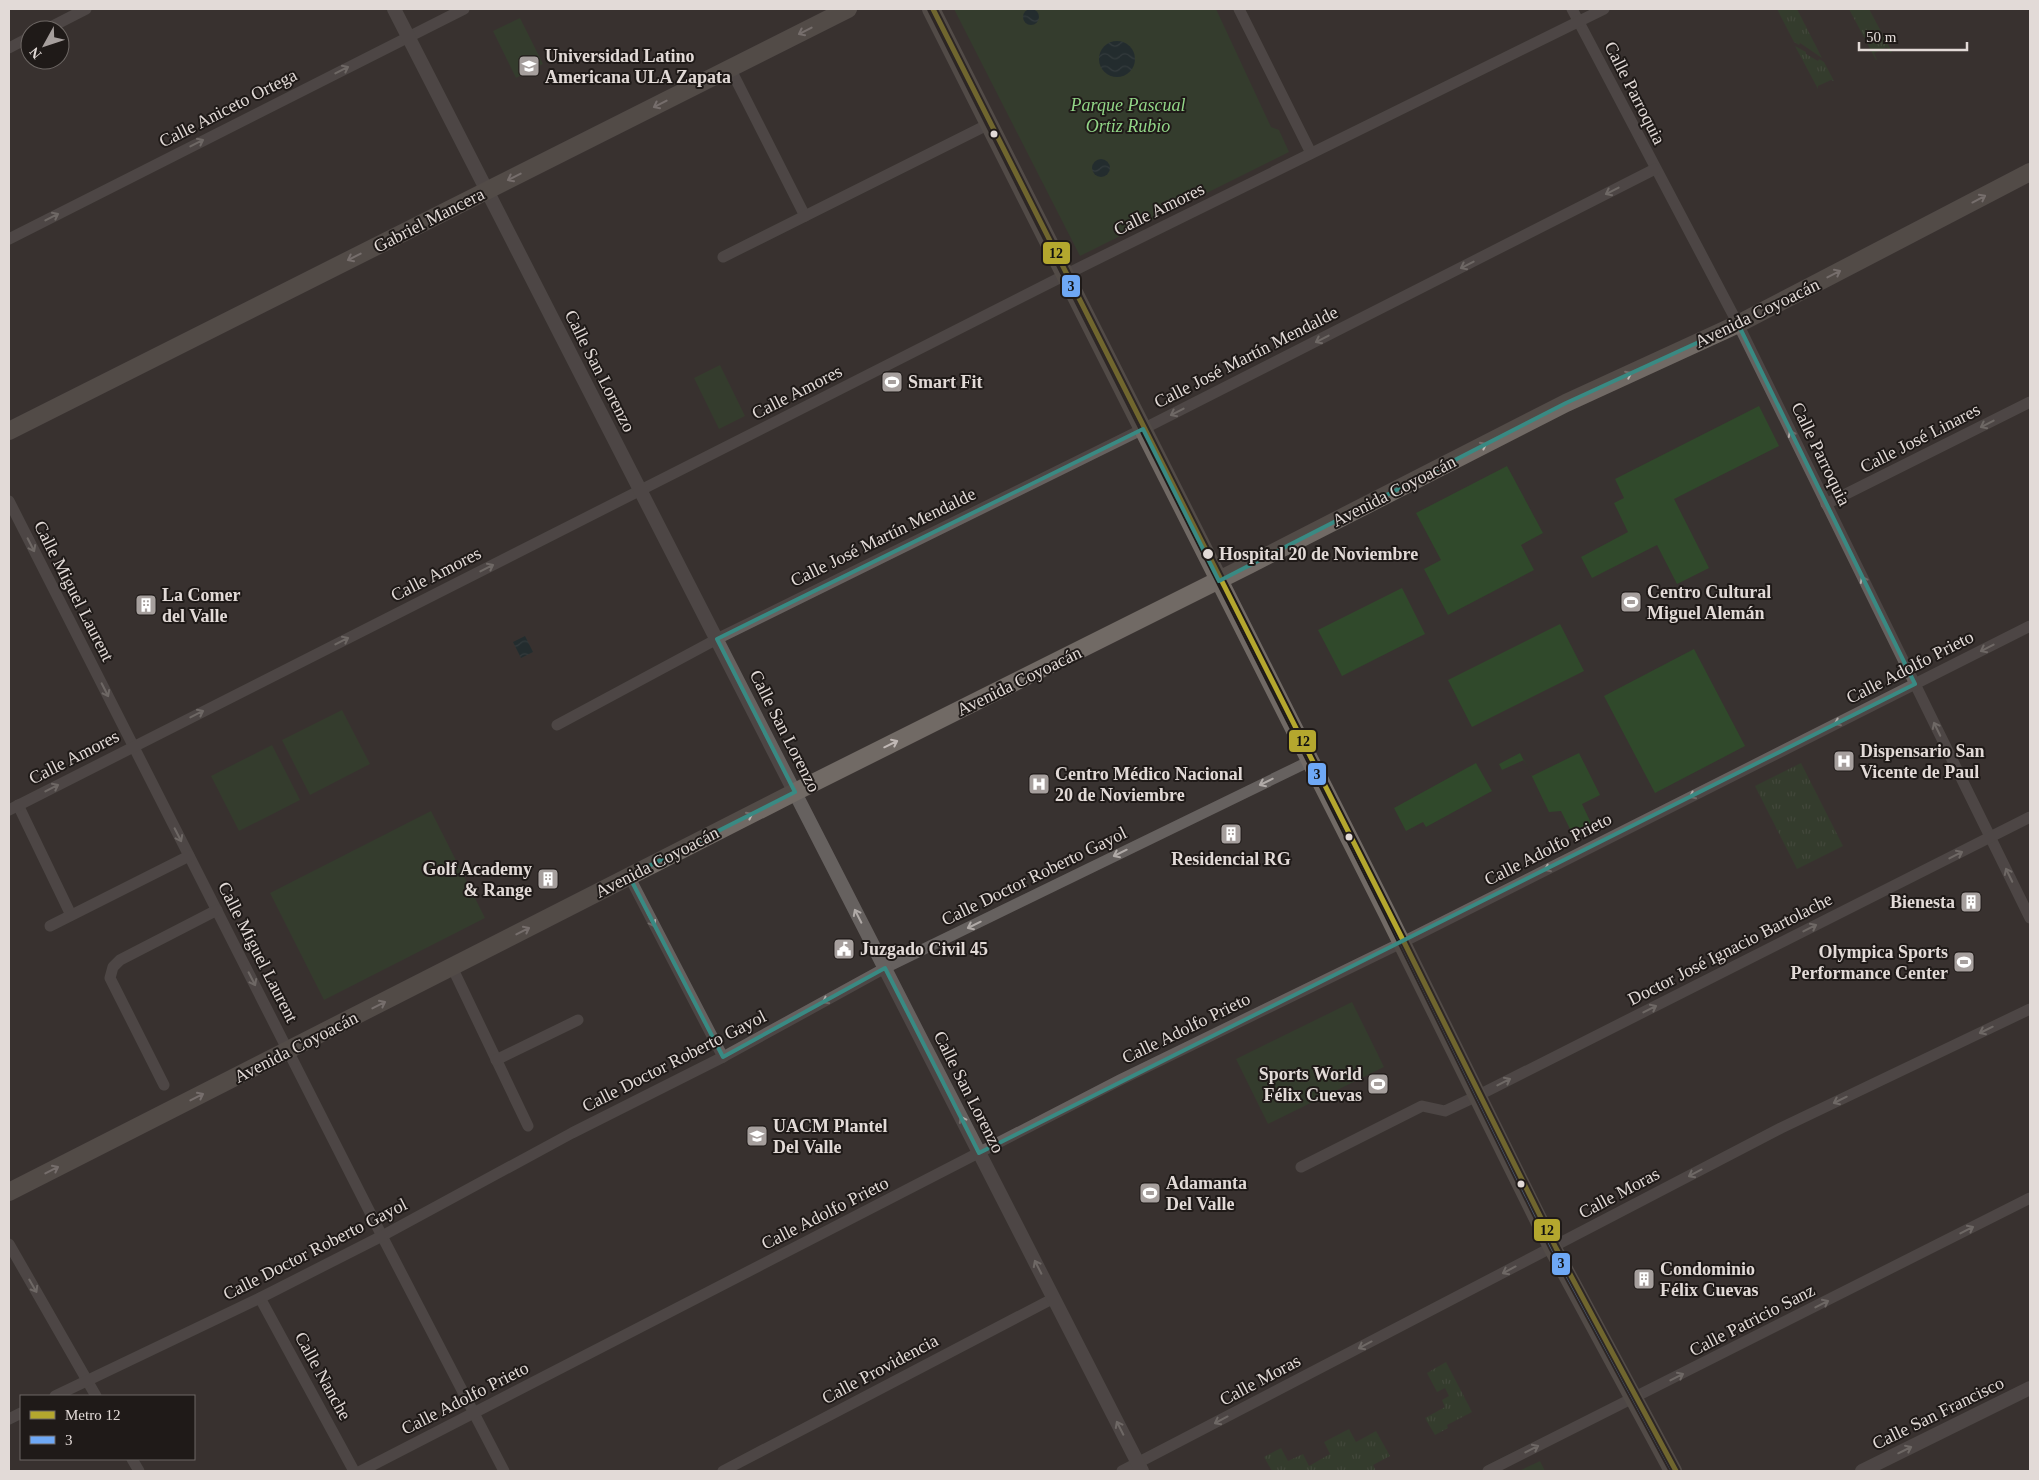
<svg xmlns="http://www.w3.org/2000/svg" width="2039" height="1480" viewBox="0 0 2039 1480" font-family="Georgia,serif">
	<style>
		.grass { fill: url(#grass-tufts) }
		.green { fill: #30492b }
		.water { fill: url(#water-waves) }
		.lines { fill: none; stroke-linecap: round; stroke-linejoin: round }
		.minor { stroke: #66615f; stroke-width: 11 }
		.tertiary { stroke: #66615f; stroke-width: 14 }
		.primary { stroke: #716a65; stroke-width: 18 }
		.bus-1-casing { stroke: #1f1a18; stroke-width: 8 }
		.bus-1 { stroke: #6ea8f5; stroke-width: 4 }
		.metro-1-casing { stroke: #1f1a18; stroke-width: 9 }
		.metro-1 { stroke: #b4a72e; stroke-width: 5 }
		.oneway { stroke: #c0b8b5 }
		.oneway2 { stroke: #b0aaa7 }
		.marked { fill: none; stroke: #398a83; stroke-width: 4; stroke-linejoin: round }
		.bus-dot { fill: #e2dad7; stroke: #1f1a18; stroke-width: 2 }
		.labels { text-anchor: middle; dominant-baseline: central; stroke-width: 4; stroke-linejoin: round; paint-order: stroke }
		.poi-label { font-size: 18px; font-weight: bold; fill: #e2dad7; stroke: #1f1a18; text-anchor: start }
		.street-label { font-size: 18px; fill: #e2dad7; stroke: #1f1a18 }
		.park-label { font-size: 18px; font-style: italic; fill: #92d687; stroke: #1f1a18 }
		.stop-label { font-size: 18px; font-weight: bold; fill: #e2dad7; stroke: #1f1a18; text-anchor: start }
		.line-badge { stroke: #1f1a18; stroke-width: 2 }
		.pale-badge-label { font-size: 14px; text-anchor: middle; font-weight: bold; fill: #111 }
	</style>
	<defs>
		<pattern id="grass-tufts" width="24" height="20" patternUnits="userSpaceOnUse" patternTransform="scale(1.25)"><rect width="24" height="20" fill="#30492b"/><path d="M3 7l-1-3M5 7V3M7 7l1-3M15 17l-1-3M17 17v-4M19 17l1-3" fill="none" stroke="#4e6349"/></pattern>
		<pattern id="water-waves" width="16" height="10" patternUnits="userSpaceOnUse" patternTransform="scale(1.25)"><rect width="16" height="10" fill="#0a272e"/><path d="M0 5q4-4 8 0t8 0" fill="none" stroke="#2d464c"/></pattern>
	</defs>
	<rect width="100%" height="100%" fill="#383230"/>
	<g class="grass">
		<polygon points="1777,9 1797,9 1822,58 1800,43 1799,45 1794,42"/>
		<polygon points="1849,9 1869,9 1892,52 1890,53 1887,47 1874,53 1877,60 1876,60"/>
		<polygon points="1795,46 1806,52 1806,54 1818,61 1819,59 1824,62 1834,81 1831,80 1818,86 1818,89"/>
		<polygon points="1801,763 1843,846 1797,869 1755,786"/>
		<polygon points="1446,1362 1472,1412 1447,1425 1448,1428 1435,1435 1425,1418 1445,1407 1442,1400 1449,1396 1445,1388 1437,1392 1427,1373"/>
		<polygon points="1349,1429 1356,1442 1376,1431 1390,1456 1373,1465 1376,1471 1272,1471 1264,1457 1281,1448 1288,1461 1303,1454 1309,1466 1330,1454 1324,1442"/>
	</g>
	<g class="green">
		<polygon points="954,9 1216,9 1271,127 1279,130 1289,152 1080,256"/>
		<polygon points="520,18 543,64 516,78 493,31"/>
		<polygon points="720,365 745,416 719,429 694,378"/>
		<polygon points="1759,406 1779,446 1674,499 1709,568 1677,584 1657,545 1592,578 1581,557 1628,532 1614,503 1624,498 1615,479"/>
		<polygon points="1507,466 1543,533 1521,545 1534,570 1448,615 1424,569 1441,560 1416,513"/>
		<polygon points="1402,588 1425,634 1342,676 1318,630"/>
		<polygon points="1560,624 1584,671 1472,727 1448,680"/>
		<polygon points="1694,649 1745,746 1655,793 1604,696"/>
		<polygon points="342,710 370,764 310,795 282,740"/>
		<polygon points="272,745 300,800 239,831 211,776"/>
		<polygon points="1520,753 1532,776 1579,753 1600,795 1582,804 1591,823 1572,833 1561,811 1549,812 1524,760 1502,770 1499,764"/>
		<polygon points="1476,763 1492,791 1426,827 1423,822 1406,831 1394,808"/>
		<polygon points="431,811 485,918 324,1000 270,893"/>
		<polygon points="1352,1002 1384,1067 1268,1124 1236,1059"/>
		<polygon points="1540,1461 1545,1471 1519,1471"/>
	</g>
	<g class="water">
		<circle cx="1031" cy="17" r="8"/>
		<circle cx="1117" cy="59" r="18"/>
		<circle cx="1101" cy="168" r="9"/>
		<polygon points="525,636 533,652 521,658 513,642"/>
	</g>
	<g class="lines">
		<g class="minor">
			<polyline points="1239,9 1311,153"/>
			<polyline points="1572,9 1738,324 2030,918"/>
			<polyline points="45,30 86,9"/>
			<polyline points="9,48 30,37"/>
			<polyline points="730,68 805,216"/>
			<polyline points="9,239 464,9"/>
			<polyline points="723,257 989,124"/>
			<polyline points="9,501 382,1236 504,1471"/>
			<polyline points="1826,504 2030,402"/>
			<polyline points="557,725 717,639 1143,429 1655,169"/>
			<polyline points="18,805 71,915"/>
			<polyline points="9,810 1083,266 1604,9"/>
			<polyline points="629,876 723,1057"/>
			<polyline points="50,926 189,856"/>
			<polyline points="452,967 528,1126"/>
			<polyline points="496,1060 578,1020"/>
			<polyline points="164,1085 110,978 113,967 120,960 217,910"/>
			<polyline points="1301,1167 1422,1106 1445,1111 1477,1096 2030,817"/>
			<polyline points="9,1244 96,1396"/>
			<polyline points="260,1298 354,1471"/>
			<polyline points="55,1396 260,1298 382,1236 572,1133 723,1057 885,968 1310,761"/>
			<polyline points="9,1419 21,1413"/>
			<polyline points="132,1459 139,1471"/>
			<polyline points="361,1471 1120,1080 1401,943 2030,626"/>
			<polyline points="723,1471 1054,1298"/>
			<polyline points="1122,1471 1781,1128 2030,1009"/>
			<polyline points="1488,1471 2030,1198"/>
		</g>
		<g class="tertiary">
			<polyline points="394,9 1142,1471"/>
			<polyline points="1862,1471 2030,1388"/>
		</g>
		<g class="primary">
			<polyline points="931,9 1387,913 1552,1247 1673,1471"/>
			<polyline points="9,431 848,9"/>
			<polyline points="9,1192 795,792 1249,565 1566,403 1738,324 2030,172"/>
		</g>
		<g class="bus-1-casing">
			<polyline id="bus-1" points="931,9 1387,913 1552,1247 1673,1471"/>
		</g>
		<use href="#bus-1" class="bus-1"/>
		<g class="metro-1-casing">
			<polyline id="metro-1" points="933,9 1404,942 1556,1248 1676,1471"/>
		</g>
		<use href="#metro-1" class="metro-1"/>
	</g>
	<defs><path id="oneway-shaft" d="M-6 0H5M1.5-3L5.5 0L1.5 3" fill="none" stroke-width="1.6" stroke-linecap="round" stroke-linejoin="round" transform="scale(1.25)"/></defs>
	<g class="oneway">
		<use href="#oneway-shaft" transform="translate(805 31) rotate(153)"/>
		<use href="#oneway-shaft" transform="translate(660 104) rotate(153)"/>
		<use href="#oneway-shaft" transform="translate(514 177) rotate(153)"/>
		<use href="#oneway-shaft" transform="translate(1979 199) rotate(-28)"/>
		<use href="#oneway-shaft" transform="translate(354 257) rotate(153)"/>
		<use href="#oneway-shaft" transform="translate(1834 274) rotate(-27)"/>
		<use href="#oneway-shaft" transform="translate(1625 376) rotate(-25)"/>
		<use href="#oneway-shaft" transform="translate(1480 447) rotate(-27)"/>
		<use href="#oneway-shaft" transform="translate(891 744) rotate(-26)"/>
		<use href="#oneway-shaft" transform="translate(746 817) rotate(-27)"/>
		<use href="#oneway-shaft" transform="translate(523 931) rotate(-27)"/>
		<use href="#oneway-shaft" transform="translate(379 1005) rotate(-27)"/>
		<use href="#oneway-shaft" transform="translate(197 1097) rotate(-27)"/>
		<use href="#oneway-shaft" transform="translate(52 1170) rotate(-27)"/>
	</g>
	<g class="oneway2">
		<use href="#oneway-shaft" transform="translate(342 70) rotate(-27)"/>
		<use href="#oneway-shaft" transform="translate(197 143) rotate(-27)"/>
		<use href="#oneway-shaft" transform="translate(1612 191) rotate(153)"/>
		<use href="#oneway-shaft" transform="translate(52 217) rotate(-27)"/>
		<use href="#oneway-shaft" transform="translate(1467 265) rotate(153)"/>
		<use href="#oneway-shaft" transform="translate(1322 339) rotate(153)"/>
		<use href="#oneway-shaft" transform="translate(1177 412) rotate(153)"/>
		<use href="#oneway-shaft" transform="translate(1987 424) rotate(153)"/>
		<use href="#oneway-shaft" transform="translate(1793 437) rotate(-116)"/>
		<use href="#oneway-shaft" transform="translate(31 545) rotate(63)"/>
		<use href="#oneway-shaft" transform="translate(487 568) rotate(-27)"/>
		<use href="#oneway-shaft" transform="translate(1865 583) rotate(-116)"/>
		<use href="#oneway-shaft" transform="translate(342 641) rotate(-27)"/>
		<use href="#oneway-shaft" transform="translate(1987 648) rotate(153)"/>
		<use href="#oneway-shaft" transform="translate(105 690) rotate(63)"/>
		<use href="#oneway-shaft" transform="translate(197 714) rotate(-27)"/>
		<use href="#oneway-shaft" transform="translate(1841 721) rotate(154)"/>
		<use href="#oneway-shaft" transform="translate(1937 729) rotate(-116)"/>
		<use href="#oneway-shaft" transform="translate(1266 782) rotate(154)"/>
		<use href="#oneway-shaft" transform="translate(52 788) rotate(-27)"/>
		<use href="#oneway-shaft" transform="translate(1696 794) rotate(153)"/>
		<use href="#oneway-shaft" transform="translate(178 835) rotate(63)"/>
		<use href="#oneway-shaft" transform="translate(1120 853) rotate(154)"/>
		<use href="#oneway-shaft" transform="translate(1956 855) rotate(-27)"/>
		<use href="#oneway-shaft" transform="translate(1551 867) rotate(154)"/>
		<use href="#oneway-shaft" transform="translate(2009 875) rotate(-116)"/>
		<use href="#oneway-shaft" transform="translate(858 916) rotate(-117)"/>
		<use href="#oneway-shaft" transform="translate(651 920) rotate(62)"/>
		<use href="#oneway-shaft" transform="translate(974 925) rotate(154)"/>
		<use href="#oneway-shaft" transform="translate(1810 928) rotate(-27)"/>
		<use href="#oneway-shaft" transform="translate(252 979) rotate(63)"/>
		<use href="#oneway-shaft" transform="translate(829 999) rotate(151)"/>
		<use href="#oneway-shaft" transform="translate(1650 1009) rotate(-27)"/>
		<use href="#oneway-shaft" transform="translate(1986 1030) rotate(154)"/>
		<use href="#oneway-shaft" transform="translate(1504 1082) rotate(-27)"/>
		<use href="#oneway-shaft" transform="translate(1840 1100) rotate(154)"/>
		<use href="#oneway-shaft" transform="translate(964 1123) rotate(-117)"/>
		<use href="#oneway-shaft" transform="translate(1695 1173) rotate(152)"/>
		<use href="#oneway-shaft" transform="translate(1967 1230) rotate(-27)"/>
		<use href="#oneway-shaft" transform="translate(1038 1267) rotate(-117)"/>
		<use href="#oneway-shaft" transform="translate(1509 1270) rotate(152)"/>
		<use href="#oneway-shaft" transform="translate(33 1286) rotate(60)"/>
		<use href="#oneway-shaft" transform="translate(1822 1304) rotate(-27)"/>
		<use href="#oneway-shaft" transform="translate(1365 1345) rotate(152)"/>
		<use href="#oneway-shaft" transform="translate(1677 1377) rotate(-27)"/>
		<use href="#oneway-shaft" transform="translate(1221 1420) rotate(152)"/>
		<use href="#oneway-shaft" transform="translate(1120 1428) rotate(-117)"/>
		<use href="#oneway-shaft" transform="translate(1532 1449) rotate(-27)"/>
		<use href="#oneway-shaft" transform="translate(1905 1450) rotate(-26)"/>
	</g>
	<path d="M0 0H2039V1480H0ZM1738 324 1915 684 979 1153 885 968 723 1057 629 876 795 792 717 639 1143 429 1219 581 1566 403Z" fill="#383230" fill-opacity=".55" fill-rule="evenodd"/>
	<path class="marked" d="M1738 324 1915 684 979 1153 885 968 723 1057 629 876 795 792 717 639 1143 429 1219 581 1566 403Z"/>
	<defs>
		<g id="university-square" transform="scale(1.125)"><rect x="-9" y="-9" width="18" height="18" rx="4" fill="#a69f9d" stroke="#1f1a18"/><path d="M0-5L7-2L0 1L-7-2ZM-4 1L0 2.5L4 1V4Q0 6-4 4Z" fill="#fff"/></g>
		<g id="stadium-square" transform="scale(1.125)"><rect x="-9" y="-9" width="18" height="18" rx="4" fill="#a69f9d" stroke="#1f1a18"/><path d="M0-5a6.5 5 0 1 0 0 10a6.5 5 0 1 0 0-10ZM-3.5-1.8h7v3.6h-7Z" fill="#fff"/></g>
		<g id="building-square" transform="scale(1.125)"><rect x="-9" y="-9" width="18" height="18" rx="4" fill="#a69f9d" stroke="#1f1a18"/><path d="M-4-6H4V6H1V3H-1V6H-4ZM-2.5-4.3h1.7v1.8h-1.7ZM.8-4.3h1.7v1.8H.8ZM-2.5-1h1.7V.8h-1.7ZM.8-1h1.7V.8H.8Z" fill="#fff"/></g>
		<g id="hospital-square" transform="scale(1.125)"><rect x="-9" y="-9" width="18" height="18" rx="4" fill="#a69f9d" stroke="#1f1a18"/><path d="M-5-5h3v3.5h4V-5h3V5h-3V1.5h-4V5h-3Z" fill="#fff"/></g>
		<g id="civic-square" transform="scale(1.125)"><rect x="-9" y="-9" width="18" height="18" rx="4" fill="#a69f9d" stroke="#1f1a18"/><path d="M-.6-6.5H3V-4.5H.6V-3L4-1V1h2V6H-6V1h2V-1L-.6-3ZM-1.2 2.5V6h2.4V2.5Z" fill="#fff"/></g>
	</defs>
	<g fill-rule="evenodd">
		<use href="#university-square" x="529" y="66"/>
		<use href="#stadium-square" x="892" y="382"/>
		<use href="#stadium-square" x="1631" y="602"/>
		<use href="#building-square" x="146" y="605"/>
		<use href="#hospital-square" x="1844" y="761"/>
		<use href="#hospital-square" x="1039" y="784"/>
		<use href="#building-square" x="1231" y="834"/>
		<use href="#building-square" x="548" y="879"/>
		<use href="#building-square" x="1971" y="902"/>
		<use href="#civic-square" x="844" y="949"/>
		<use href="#stadium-square" x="1964" y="962"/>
		<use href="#stadium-square" x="1378" y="1084"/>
		<use href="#university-square" x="757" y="1136"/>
		<use href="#stadium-square" x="1150" y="1193"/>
		<use href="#building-square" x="1644" y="1279"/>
	</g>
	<g class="bus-dot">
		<circle cx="994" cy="134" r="4.5"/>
		<circle cx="1208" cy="554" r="6"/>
		<circle cx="1349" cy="837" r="4.5"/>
		<circle cx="1521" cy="1184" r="4.5"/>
	</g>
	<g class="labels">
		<g class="poi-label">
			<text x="545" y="56">Universidad Latino<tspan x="545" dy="21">Americana ULA Zapata</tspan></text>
			<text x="908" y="382">Smart Fit</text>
			<text x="1647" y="592">Centro Cultural<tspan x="1647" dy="21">Miguel Alemán</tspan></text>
			<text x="162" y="595">La Comer<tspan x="162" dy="21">del Valle</tspan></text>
			<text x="1860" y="751">Dispensario San<tspan x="1860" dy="21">Vicente de Paul</tspan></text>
			<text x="1055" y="774">Centro Médico Nacional<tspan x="1055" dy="21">20 de Noviembre</tspan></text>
			<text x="1231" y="859" text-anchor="middle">Residencial RG</text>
			<text x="532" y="869" text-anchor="end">Golf Academy<tspan x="532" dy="21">&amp; Range</tspan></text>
			<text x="1955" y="902" text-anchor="end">Bienesta</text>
			<text x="860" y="949">Juzgado Civil 45</text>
			<text x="1948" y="952" text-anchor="end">Olympica Sports<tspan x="1948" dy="21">Performance Center</tspan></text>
			<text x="1362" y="1074" text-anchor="end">Sports World<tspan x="1362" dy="21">Félix Cuevas</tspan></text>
			<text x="773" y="1126">UACM Plantel<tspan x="773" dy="21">Del Valle</tspan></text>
			<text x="1166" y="1183">Adamanta<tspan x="1166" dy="21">Del Valle</tspan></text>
			<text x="1660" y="1269">Condominio<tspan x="1660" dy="21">Félix Cuevas</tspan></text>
		</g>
		<g class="street-label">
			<text transform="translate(1635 93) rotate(63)">Calle Parroquia</text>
			<text transform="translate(228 108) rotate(-27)">Calle Aniceto Ortega</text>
			<text transform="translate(1159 209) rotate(-26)">Calle Amores</text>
			<text transform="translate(429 220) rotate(-27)">Gabriel Mancera</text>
			<text transform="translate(1757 313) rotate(-26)">Avenida Coyoacán</text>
			<text transform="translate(1246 357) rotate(-27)">Calle José Martín Mendalde</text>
			<text transform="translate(600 371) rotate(63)">Calle San Lorenzo</text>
			<text transform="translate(797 392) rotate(-27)">Calle Amores</text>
			<text transform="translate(1920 438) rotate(-27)">Calle José Linares</text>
			<text transform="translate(1821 454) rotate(64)">Calle Parroquia</text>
			<text transform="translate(1394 491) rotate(-27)">Avenida Coyoacán</text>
			<text transform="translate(883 537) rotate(-26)">Calle José Martín Mendalde</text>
			<text transform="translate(436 574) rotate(-27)">Calle Amores</text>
			<text transform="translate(74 591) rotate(63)">Calle Miguel Laurent</text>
			<text transform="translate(1910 667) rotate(-27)">Calle Adolfo Prieto</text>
			<text transform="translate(1019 681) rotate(-26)">Avenida Coyoacán</text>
			<text transform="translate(785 731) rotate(63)">Calle San Lorenzo</text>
			<text transform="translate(74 757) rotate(-27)">Calle Amores</text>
			<text transform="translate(1548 849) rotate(-27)">Calle Adolfo Prieto</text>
			<text transform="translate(657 862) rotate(-27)">Avenida Coyoacán</text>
			<text transform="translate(1034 876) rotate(-26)">Calle Doctor Roberto Gayol</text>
			<text transform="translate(1730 949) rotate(-27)">Doctor José Ignacio Bartolache</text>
			<text transform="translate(258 952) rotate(63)">Calle Miguel Laurent</text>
			<text transform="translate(1186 1028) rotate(-26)">Calle Adolfo Prieto</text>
			<text transform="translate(296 1047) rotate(-27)">Avenida Coyoacán</text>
			<text transform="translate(674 1061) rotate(-27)">Calle Doctor Roberto Gayol</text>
			<text transform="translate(969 1092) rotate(63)">Calle San Lorenzo</text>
			<text transform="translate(1619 1193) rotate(-28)">Calle Moras</text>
			<text transform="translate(825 1213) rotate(-27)">Calle Adolfo Prieto</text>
			<text transform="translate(315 1249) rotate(-27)">Calle Doctor Roberto Gayol</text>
			<text transform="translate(1752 1320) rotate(-27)">Calle Patricio Sanz</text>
			<text transform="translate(880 1369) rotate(-28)">Calle Providencia</text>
			<text transform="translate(323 1376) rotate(61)">Calle Nanche</text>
			<text transform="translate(1260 1380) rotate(-28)">Calle Moras</text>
			<text transform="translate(465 1398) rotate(-27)">Calle Adolfo Prieto</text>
			<text transform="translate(1938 1413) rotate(-26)">Calle San Francisco</text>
		</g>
		<g class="park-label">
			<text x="1128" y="105">Parque Pascual<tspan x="1128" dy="21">Ortiz Rubio</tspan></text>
		</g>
		<g class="stop-label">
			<text x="1219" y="554">Hospital 20 de Noviembre</text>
		</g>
	</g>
	<g class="line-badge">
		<rect x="1042" y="241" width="29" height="24" rx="5" fill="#b4a72e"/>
		<rect x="1061" y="274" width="20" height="24" rx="5" fill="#6ea8f5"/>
		<rect x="1288" y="729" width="29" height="24" rx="5" fill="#b4a72e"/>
		<rect x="1307" y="762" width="20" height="24" rx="5" fill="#6ea8f5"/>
		<rect x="1533" y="1218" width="28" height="24" rx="5" fill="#b4a72e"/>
		<rect x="1551" y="1252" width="20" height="24" rx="5" fill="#6ea8f5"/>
	</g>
	<g class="pale-badge-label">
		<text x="1056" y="258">12</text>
		<text x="1071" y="291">3</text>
		<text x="1303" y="746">12</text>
		<text x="1317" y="779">3</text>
		<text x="1547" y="1235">12</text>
		<text x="1561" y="1268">3</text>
	</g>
	<rect width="2039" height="1480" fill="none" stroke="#e2dad7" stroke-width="20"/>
	<rect x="20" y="1395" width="175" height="65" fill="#1f1a18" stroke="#6d6764"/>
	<rect x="30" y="1411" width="25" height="8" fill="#b4a72e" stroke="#6d6764"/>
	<text x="65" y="1420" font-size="15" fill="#e2dad7">Metro 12</text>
	<rect x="30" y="1436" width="25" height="8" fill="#6ea8f5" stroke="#6d6764"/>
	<text x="65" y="1445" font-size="15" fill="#e2dad7">3</text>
	<g transform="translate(45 45) rotate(230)"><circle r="24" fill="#1f1a18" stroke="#6d6764"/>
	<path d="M0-4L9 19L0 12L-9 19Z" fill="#a69f9d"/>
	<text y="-8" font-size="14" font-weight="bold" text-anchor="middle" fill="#e2dad7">N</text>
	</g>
	<path d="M1859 42v8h108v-8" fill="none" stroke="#e2dad7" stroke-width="2.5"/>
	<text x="1866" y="42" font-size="15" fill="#e2dad7" stroke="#1f1a18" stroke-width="4" paint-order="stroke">50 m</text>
</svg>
